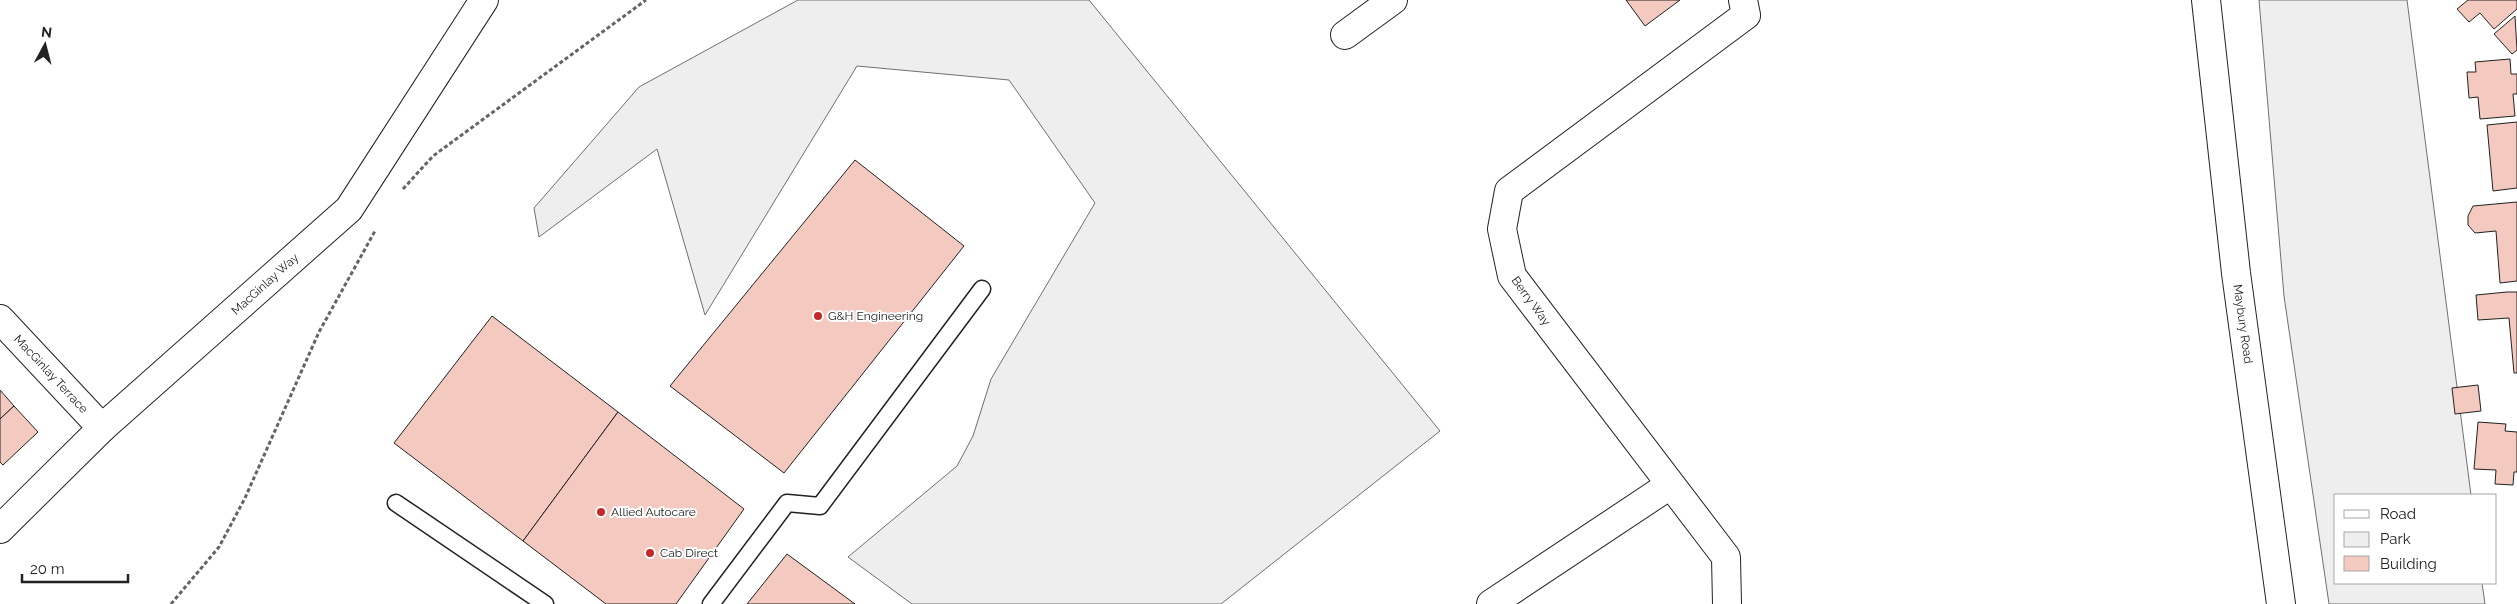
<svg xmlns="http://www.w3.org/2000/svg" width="2517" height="604" viewBox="0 0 2517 604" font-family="Raleway,sans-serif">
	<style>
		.green { fill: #eee; stroke: #6f6f6f }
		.building { fill: #f3c9c0; stroke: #222 }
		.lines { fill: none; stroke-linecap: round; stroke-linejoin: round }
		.lane-casing { stroke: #222; stroke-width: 19 }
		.street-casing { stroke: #222; stroke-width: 30 }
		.primary-casing { stroke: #222; stroke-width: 30 }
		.path { stroke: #646464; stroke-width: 3; stroke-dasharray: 4 2.5; stroke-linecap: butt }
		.lane { stroke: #fff; stroke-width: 16 }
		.street { stroke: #fff; stroke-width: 28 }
		.primary { stroke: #fff; stroke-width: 28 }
		.poi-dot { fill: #c62828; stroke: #fff; stroke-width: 2 }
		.labels { text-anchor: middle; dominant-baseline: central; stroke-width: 4; stroke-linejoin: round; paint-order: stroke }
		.street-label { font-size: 12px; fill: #222; stroke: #fff }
		.poi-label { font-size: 12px; fill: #222; stroke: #fff; text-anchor: start }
	</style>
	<rect width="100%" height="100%" fill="#fff"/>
	<g class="green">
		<polygon points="798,0 1089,0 1440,431 1221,604 912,604 848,557 957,466 973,436 991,379 1095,203 1009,80 857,66 705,315 657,149 539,237 534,208 639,87"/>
		<polygon points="2259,0 2407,0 2471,495 2336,495 2336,583 2482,583 2485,604 2329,604 2284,296"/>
	</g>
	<g class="building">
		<polygon points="1626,0 1680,0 1645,26"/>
		<polygon points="2468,0 2517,0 2517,9 2494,29 2480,13 2469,22 2457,9"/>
		<polygon points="2515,16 2517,50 2512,54 2494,34"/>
		<polygon points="2510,59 2511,74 2517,74 2517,94 2513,94 2515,116 2480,119 2478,97 2469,98 2467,72 2476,72 2475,62"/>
		<polygon points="2517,122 2517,188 2493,191 2487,125"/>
		<polygon points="855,160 964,246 784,473 670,386"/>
		<polygon points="2517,202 2517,281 2500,283 2496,231 2475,233 2468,225 2468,216 2473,206"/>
		<polygon points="2507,292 2517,292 2517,373 2514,373 2509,318 2478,320 2476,295"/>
		<polygon points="492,316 618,412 523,541 394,443"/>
		<polygon points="2478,385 2481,411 2455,414 2452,388"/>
		<polygon points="0,390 14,406 0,419"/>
		<polygon points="14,406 38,432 3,465 0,462 0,419"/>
		<polygon points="618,412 744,509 676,604 606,604 523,541"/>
		<polygon points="2478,422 2506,424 2505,431 2517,432 2517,472 2514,472 2513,485 2495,484 2496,470 2474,469"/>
		<polygon points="787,554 855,604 747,604"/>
	</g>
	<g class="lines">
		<g class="lane-casing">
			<g id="lane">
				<polyline points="396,503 545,604"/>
				<polyline points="711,604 787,503 820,506 982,289"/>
			</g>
		</g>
		<g class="street-casing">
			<g id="street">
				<polyline points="1345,35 1393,0"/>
				<polyline points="0,319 102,428"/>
				<polyline points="0,529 102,428 349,209 484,0"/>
				<polyline points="1491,604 1670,485"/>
				<polyline points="1727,604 1726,557 1512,276 1502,229 1509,191 1746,15 1743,0"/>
			</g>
		</g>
		<g class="primary-casing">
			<polyline id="primary" points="2206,0 2236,273 2281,604"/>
		</g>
		<g class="path">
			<polyline points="403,189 433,156 646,0"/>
			<polyline points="171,604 219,547 245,498 319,332 375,231"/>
		</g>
		<use href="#lane" class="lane"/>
		<use href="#street" class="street"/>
		<use href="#primary" class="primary"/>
	</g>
	<g class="poi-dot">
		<circle cx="818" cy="316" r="5"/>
		<circle cx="601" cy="512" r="5"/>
		<circle cx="650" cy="553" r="5"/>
	</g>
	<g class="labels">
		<g class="street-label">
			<text transform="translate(265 284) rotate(-42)">MacGinlay Way</text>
			<text transform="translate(1531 301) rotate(54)">Berry Way</text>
			<text transform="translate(2243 324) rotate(82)">Maybury Road</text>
			<text transform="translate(51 374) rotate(47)">MacGinlay Terrace</text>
		</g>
		<g class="poi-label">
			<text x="828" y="316">G&amp;H Engineering</text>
			<text x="611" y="512">Allied Autocare</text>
			<text x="660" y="553">Cab Direct</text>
		</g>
	</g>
	<rect x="2334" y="494" width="162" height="90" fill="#ffffff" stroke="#a7a7a7"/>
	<rect x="2344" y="510" width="25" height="8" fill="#ffffff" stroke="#a7a7a7"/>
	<text x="2380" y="519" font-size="15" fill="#222222">Road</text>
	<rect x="2344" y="532" width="25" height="15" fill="#eeeeee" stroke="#a7a7a7"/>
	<text x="2380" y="544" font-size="15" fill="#222222">Park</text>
	<rect x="2344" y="556" width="25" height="15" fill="#f3c9c0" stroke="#a7a7a7"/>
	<text x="2380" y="569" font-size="15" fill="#222222">Building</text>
	<g transform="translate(45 45) rotate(7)" stroke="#ffffff" stroke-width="4" paint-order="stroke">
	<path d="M0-4L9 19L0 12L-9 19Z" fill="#222222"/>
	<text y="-8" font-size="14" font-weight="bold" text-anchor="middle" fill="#222222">N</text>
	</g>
	<path d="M22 574v8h106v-8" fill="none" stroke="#222222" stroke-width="2.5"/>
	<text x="30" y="574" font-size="15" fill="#222222" stroke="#ffffff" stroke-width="4" paint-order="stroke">20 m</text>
</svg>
